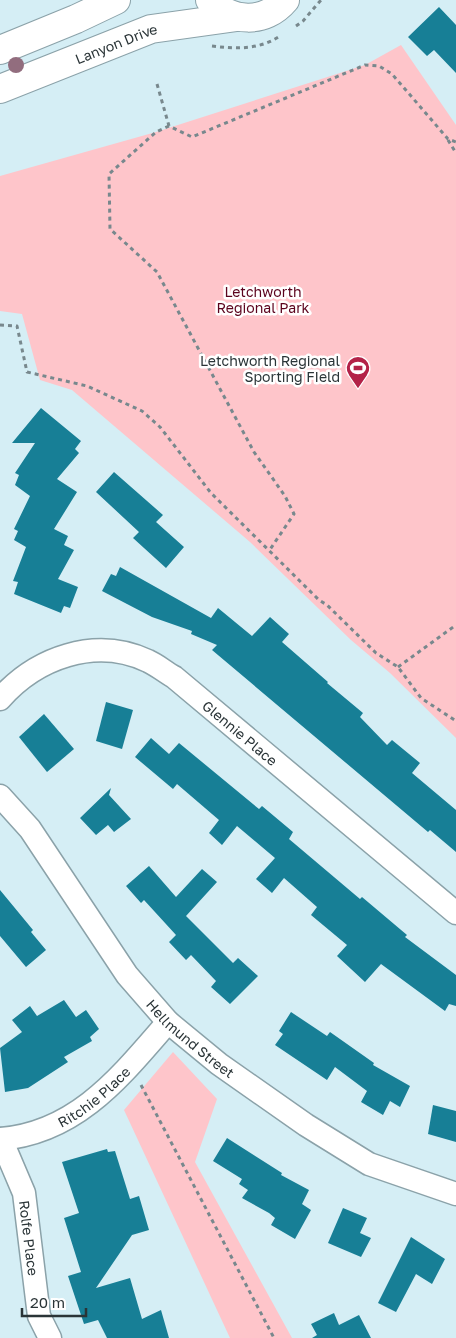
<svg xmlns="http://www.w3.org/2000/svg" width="456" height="1338" viewBox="0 0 456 1338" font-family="'Golos Text',sans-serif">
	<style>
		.green { fill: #fec5ca }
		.building { fill: #177f96 }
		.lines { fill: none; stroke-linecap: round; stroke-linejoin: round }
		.minor-casing { stroke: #8ba2a9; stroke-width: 25 }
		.major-casing { stroke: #8ba2a9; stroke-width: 30 }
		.path { stroke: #78888d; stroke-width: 3; stroke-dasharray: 4 4; stroke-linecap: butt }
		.minor { stroke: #fff; stroke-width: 22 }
		.major { stroke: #fff; stroke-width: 28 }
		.tree { fill: #926d7e }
		.labels { text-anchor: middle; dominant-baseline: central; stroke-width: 5; stroke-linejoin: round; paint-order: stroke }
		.street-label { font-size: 14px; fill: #2a3437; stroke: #fff }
		.park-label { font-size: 14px; fill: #5b031d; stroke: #fff }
		.poi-label { font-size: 14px; fill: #2a3437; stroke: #fff; text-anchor: end }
	</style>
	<rect width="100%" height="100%" fill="#d5eef5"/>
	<g class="green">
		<polygon points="401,45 456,125 456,738 390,673 351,640 250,542 72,390 40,380 22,314 0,311 0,176 156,132 365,65"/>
		<polygon points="173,1052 217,1099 195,1162 292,1338 230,1338 124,1110"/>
	</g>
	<g class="building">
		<polygon points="439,7 456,25 456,73 434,50 427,56 408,37"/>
		<polygon points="41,408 81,441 75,449 79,453 57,479 77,492 54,529 68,536 64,545 74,550 58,579 78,587 70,608 64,606 61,613 14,594 18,582 13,581 26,547 14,540 18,531 14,529 30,496 15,485 19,475 15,473 35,443 12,443"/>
		<polygon points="114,472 163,515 156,522 184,547 166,568 133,538 139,532 96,492"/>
		<polygon points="120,567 211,618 218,608 252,636 270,617 289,634 282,642 328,682 327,683 363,713 360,717 387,745 392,740 420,763 412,773 456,810 456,852 430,830 428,832 212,650 217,645 191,634 192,631 152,617 102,591 111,574 116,576"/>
		<polygon points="106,702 133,710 122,749 96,741"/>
		<polygon points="44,714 74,749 47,772 19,737"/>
		<polygon points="151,738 169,754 179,743 259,809 262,806 293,832 289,839 360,899 362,897 407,935 405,937 456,975 456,1006 449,1004 445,1011 381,964 365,982 337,956 347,945 311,915 317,907 284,878 272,893 256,879 275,858 237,826 222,845 209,833 219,820 177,784 173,789 135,757"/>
		<polygon points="111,788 109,795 131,819 114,832 108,825 96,835 80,818"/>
		<polygon points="149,866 176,897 202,869 217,882 186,916 233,963 238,958 258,976 230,1004 211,987 216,981 191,955 186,960 169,942 176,935 144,900 141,903 126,886"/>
		<polygon points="0,890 33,930 31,932 46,950 26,967 0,936"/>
		<polygon points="64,1000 76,1017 86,1010 99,1029 90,1037 92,1041 64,1057 68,1062 28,1088 5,1092 0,1048 22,1032 12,1020 30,1006 37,1016"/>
		<polygon points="291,1012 327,1036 330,1032 374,1063 373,1065 410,1086 400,1107 390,1101 383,1115 361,1102 367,1091 335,1067 327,1080 275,1045 283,1034 279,1031"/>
		<polygon points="433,1105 456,1111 456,1142 428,1134"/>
		<polygon points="227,1138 282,1173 281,1175 309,1190 302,1204 311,1210 295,1239 271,1225 275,1218 269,1213 242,1198 248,1190 239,1184 242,1179 213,1161"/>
		<polygon points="107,1149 108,1152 115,1151 130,1199 139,1196 149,1230 132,1235 96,1288 130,1278 142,1319 161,1310 169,1338 107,1338 98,1320 84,1324 68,1276 81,1272 64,1218 79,1213 62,1162"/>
		<polygon points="343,1208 367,1218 360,1233 371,1238 361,1257 328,1243"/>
		<polygon points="411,1237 445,1259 432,1284 416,1274 396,1312 378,1303"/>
		<polygon points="334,1313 339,1325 359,1315 371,1338 312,1338 317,1335 311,1324"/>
	</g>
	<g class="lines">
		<g class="minor-casing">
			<g id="minor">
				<path id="s1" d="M0 699C36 658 95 636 148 661 157 665 165 672 174 677L456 913"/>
				<path id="s2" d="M0 796 30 829 127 975 168 1022 219 1064 306 1125 369 1164 456 1194"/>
				<path id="s3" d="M0 1139C77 1133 121 1076 168 1022"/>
				<path id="s4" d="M1 1139 24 1193 39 1316 50 1338"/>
			</g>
		</g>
		<g class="major-casing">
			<g id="major">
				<path d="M210 0C231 23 265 24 285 0"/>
				<polyline points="0,50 76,19 116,0"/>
				<path id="s5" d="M0 89 151 29 237 17"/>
			</g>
		</g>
		<g class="path">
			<polyline points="296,26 303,21 321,0"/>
			<path d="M212 46C236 49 259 50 280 36"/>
			<polyline points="157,84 169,126 192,137 365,65 379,66 392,74 448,139 456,142"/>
			<polyline points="169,126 156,132 109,174 110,229 157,272 254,452 285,496 294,514 269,551"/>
			<polyline points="448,140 456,153"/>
			<polyline points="0,325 17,326 27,372 87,386 142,411 160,427 211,493 319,600 327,605 376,653 398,667 421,698 456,721"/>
			<polyline points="398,667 456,625"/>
			<polyline points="141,1085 274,1338"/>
		</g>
		<use href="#minor" class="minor"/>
		<use href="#major" class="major"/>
	</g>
	<circle class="tree" cx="16" cy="65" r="8"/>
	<defs>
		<g id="stadium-pin" transform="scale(1.25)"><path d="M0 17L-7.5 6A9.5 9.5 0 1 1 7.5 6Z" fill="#b32248" stroke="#fff"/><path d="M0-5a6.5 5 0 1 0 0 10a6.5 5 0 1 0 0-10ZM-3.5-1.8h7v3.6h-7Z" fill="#fff"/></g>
	</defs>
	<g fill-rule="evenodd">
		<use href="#stadium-pin" x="358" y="368"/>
	</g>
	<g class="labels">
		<g class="street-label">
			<text stroke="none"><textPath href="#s5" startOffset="125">Lanyon Drive</textPath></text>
			<text stroke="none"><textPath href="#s1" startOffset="281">Glennie Place</textPath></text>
			<text stroke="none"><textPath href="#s2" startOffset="310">Hellmund Street</textPath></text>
			<text stroke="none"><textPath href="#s3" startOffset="105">Ritchie Place</textPath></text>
			<text stroke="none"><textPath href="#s4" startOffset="104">Rolfe Place</textPath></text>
		</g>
		<g class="park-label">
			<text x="263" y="291">Letchworth<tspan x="263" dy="16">Regional Park</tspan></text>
		</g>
		<g class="poi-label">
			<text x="340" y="360">Letchworth Regional<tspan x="340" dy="16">Sporting FIeld</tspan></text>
		</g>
	</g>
	<path d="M22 1308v8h64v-8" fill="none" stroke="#2a3437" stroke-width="2.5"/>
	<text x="30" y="1308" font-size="15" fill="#2a3437" stroke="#ffffff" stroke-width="4" paint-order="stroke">20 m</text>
</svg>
